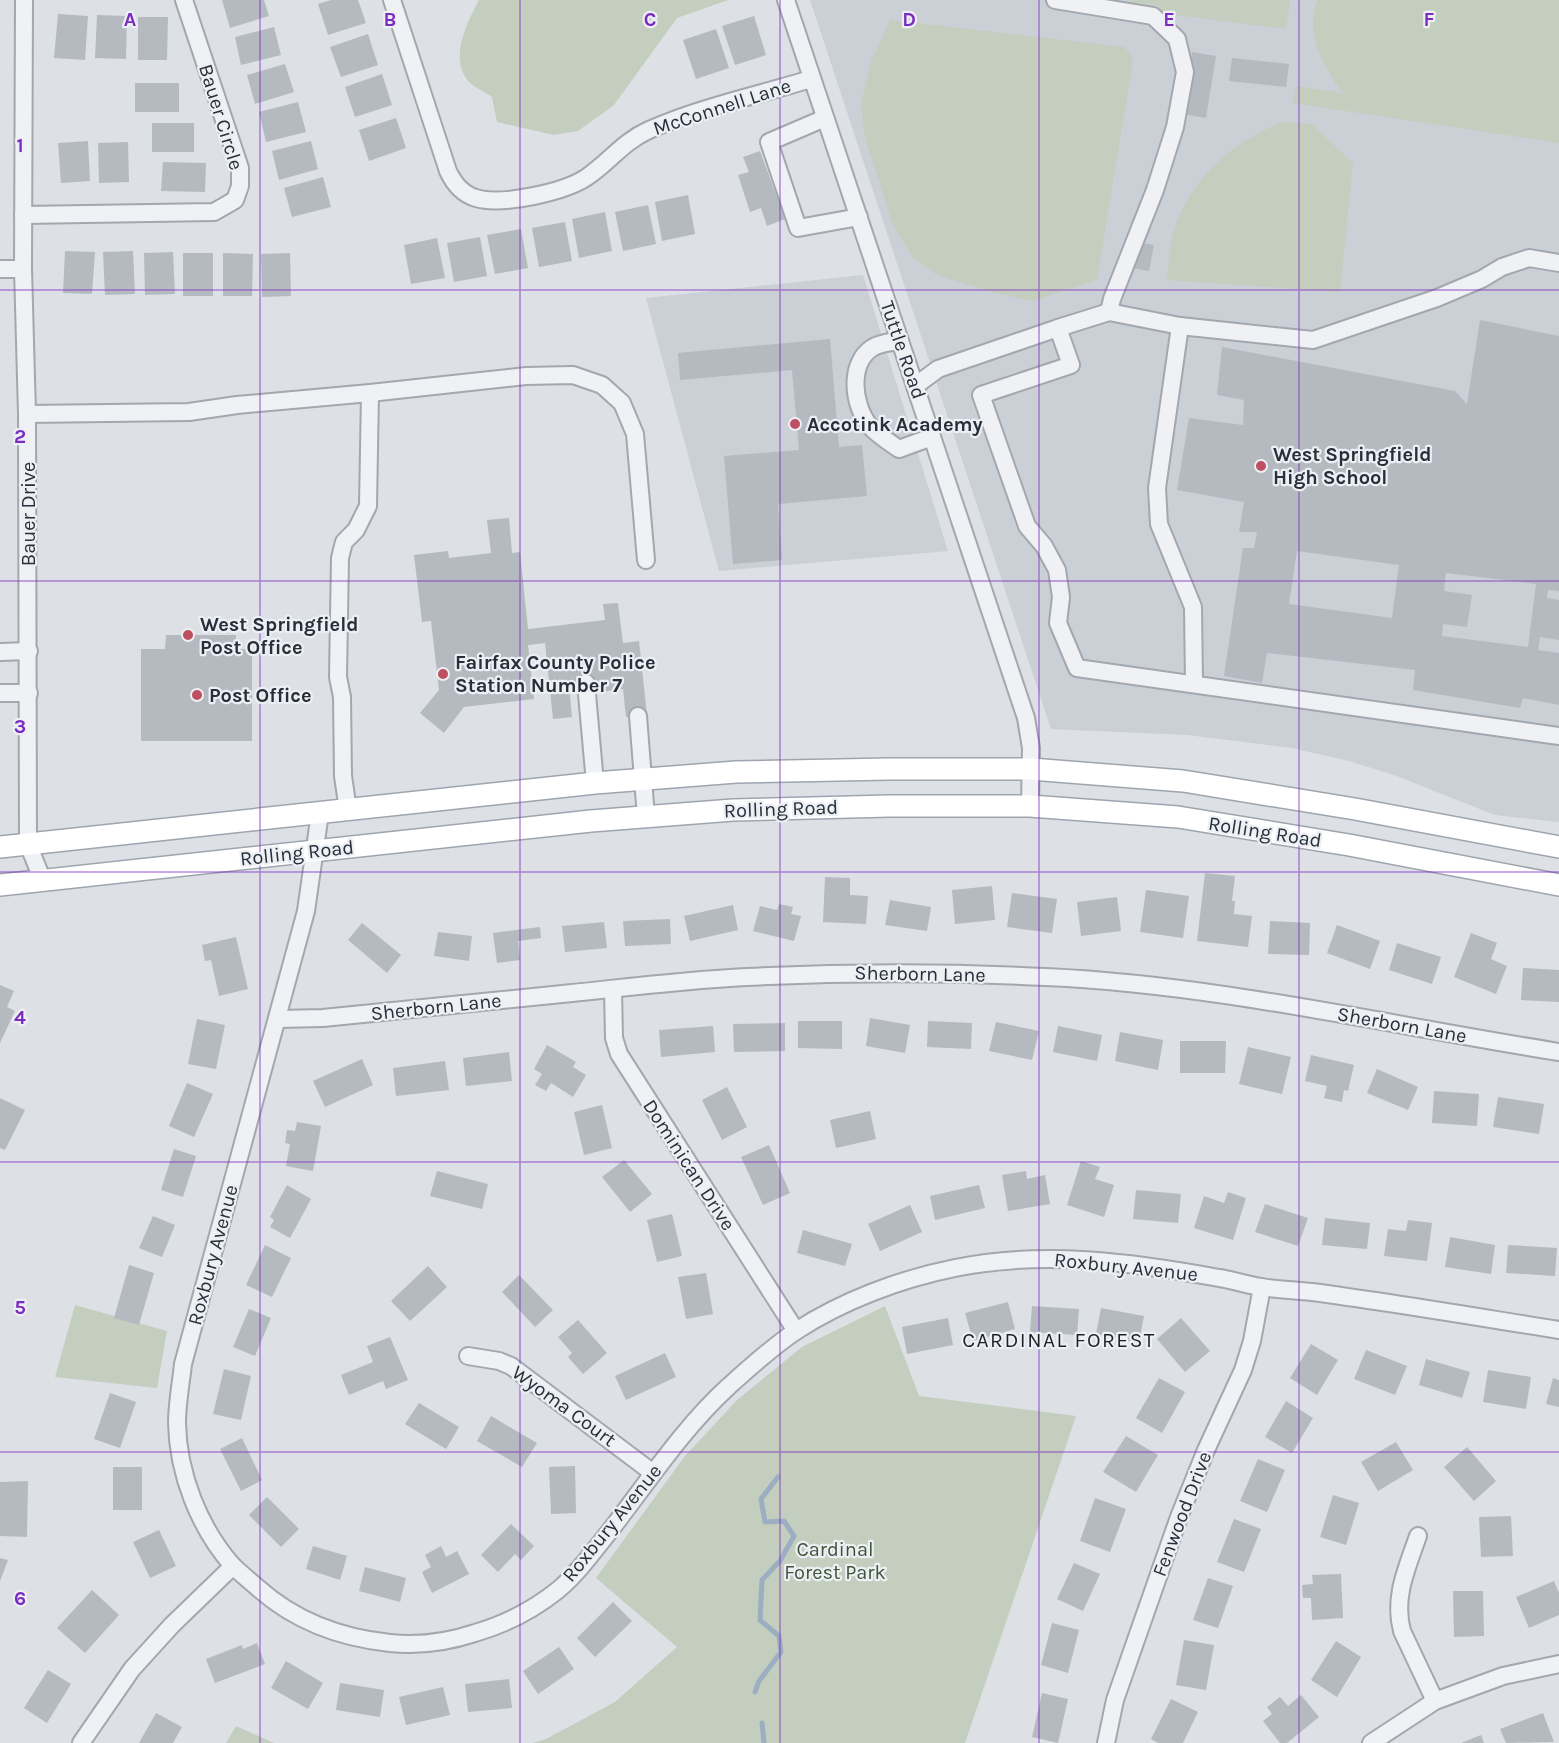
<svg xmlns="http://www.w3.org/2000/svg" width="1559" height="1743" viewBox="0 0 1559 1743" font-family="Karla,sans-serif">
	<style>
		.built { fill: #cbcfd6 }
		.green { fill: #c3cebf }
		.lines { fill: none; stroke-linecap: round; stroke-linejoin: round }
		.stream { stroke: #9caec1; stroke-width: 5 }
		.building { fill: #b5bac1; fill-rule: evenodd }
		.minor-casing { stroke: #a3a7ae; stroke-width: 20 }
		.major-casing { stroke: #9ea5af; stroke-width: 24 }
		.minor { stroke: #eff1f4; stroke-width: 16 }
		.major { stroke: #fff; stroke-width: 21 }
		.grid { fill: none; stroke: #7b2cbf; stroke-width: 1.5; stroke-opacity: 0.55 }
		.poi-dot { fill: #bd4f61; stroke: #eceff3; stroke-width: 2 }
		.labels { text-anchor: middle; dominant-baseline: central; stroke-width: 4.5; stroke-linejoin: round; paint-order: stroke }
		.street-label { font-size: 20px; fill: #282f3a; stroke: #eceff3 }
		.poi-label { font-size: 20px; font-weight: bold; fill: #282f3a; stroke: #eceff3; text-anchor: start }
		.park-label { font-size: 20px; fill: #3d5437; stroke: #eceff3 }
		.neighbourhood-label { font-size: 21px; letter-spacing: 1.5px; fill: #1b202a; stroke: #eceff3 }
		.grid-label { font-size: 20px; text-anchor: middle; font-weight: bold; fill: #7b2cbf; stroke: #eceff3; stroke-width: 4.5; stroke-linejoin: round; paint-order: stroke }
	</style>
	<rect width="100%" height="100%" fill="#dde0e5"/>
	<g class="built">
		<polygon points="810,0 1559,0 1559,822 1495,815 1394,775 1349,761 1292,748 1187,735 1051,729"/>
		<polygon points="863,275 948,551 719,571 646,298"/>
	</g>
	<g class="green">
		<path d="M479 0H728L677 18 614 105 578 131 554 135 497 122 492 97C485 92 474 87 468 81 449 57 467 23 479 0Z"/>
		<polygon points="1130,0 1290,0 1286,29 1129,9"/>
		<path d="M1317 0H1559V143L1292 103 1296 86 1343 93C1323 67 1305 34 1317 0Z"/>
		<polygon points="890,20 1125,47 1133,60 1097,280 1032,301 988,291 937,275 913,258 893,225 865,137 861,104 871,62"/>
		<path d="M1283 122 1312 124 1353 163 1340 292 1167 280C1169 265 1169 248 1173 233 1189 180 1232 141 1283 122Z"/>
		<polygon points="75,1305 167,1331 157,1388 55,1377"/>
		<polygon points="885,1306 919,1396 1076,1416 965,1743 532,1743 546,1739 615,1702 677,1647 596,1578 685,1456 737,1400 802,1347"/>
		<polygon points="236,1726 274,1743 226,1743"/>
	</g>
	<g class="lines">
		<g class="stream">
			<polyline points="755,1692 759,1681 781,1652 779,1636 760,1620 762,1580 780,1561 794,1536 784,1521 765,1522 761,1499 778,1477"/>
			<polyline points="762,1723 764,1743"/>
		</g>
	</g>
	<g class="building">
		<polygon points="222,0 264,0 269,16 230,28"/>
		<polygon points="331,0 358,0 366,23 328,35 318,4"/>
		<polygon points="58,14 88,16 85,60 54,58"/>
		<polygon points="97,15 127,16 126,59 95,58"/>
		<polygon points="754,16 766,55 735,65 722,26"/>
		<polygon points="138,17 168,17 167,60 138,60"/>
		<polygon points="274,27 281,55 241,65 235,37"/>
		<polygon points="716,29 729,68 696,79 683,40"/>
		<polygon points="368,34 378,65 341,77 330,47"/>
		<polygon points="1192,52 1216,56 1206,118 1182,114"/>
		<polygon points="1232,58 1289,64 1286,87 1229,81"/>
		<polygon points="285,64 294,92 255,104 247,75"/>
		<polygon points="382,74 392,105 355,117 345,87"/>
		<rect x="135" y="83" width="44" height="29"/>
		<polygon points="298,102 306,132 266,142 259,112"/>
		<polygon points="396,118 406,148 369,161 359,130"/>
		<rect x="152" y="123" width="42" height="29"/>
		<polygon points="88,141 90,181 61,183 58,143"/>
		<polygon points="311,141 318,169 279,180 272,151"/>
		<polygon points="128,142 129,182 99,183 98,143"/>
		<polygon points="760,151 785,219 767,226 761,208 750,212 738,175 749,172 743,157"/>
		<polygon points="163,162 206,163 205,192 161,191"/>
		<polygon points="323,177 331,207 292,217 284,188"/>
		<polygon points="688,195 695,234 662,241 655,202"/>
		<polygon points="648,205 656,244 623,251 615,212"/>
		<polygon points="605,212 612,251 579,258 572,219"/>
		<polygon points="565,222 572,261 539,267 532,228"/>
		<polygon points="521,229 528,268 495,274 487,235"/>
		<polygon points="480,237 487,276 454,282 447,243"/>
		<polygon points="437,238 445,278 411,284 404,245"/>
		<polygon points="1136,242 1154,245 1149,271 1132,268"/>
		<polygon points="65,251 95,252 92,294 63,293"/>
		<polygon points="133,251 135,294 105,295 103,252"/>
		<polygon points="173,252 175,294 145,295 144,253"/>
		<rect x="183" y="253" width="30" height="43"/>
		<polygon points="223,253 253,254 252,296 223,296"/>
		<polygon points="290,253 291,296 262,297 261,254"/>
		<path d="M1480 320 1559 336V591L1548 590 1547 598 1559 600V640L1540 637 1538 650 1559 653V705L1523 698 1520 708 1413 690 1415 670 1267 653 1262 683 1224 676 1243 548H1254L1257 532H1239L1244 502 1177 490 1189 418 1243 425 1244 400 1217 395 1222 347 1455 391 1467 404ZM1297 551 1399 565 1392 618 1289 604ZM1446 573 1536 584 1528 647 1442 636 1443 624 1467 627 1472 595 1444 591Z"/>
		<polygon points="830,339 839,447 862,445 867,496 778,504 782,560 733,564 724,456 799,450 792,370 680,380 678,353"/>
		<polygon points="509,518 512,553 520,552 528,629 605,620 603,604 618,603 623,643 639,641 647,715 626,717 623,689 600,692 599,682 569,685 572,717 553,719 545,643 528,645 534,699 464,707 444,733 420,713 439,690 431,621 422,622 414,555 448,551 449,558 491,553 487,520"/>
		<polygon points="166,635 236,635 236,649 252,649 252,741 141,741 141,649 165,649"/>
		<polygon points="1205,873 1235,876 1232,901 1235,901 1234,914 1252,916 1248,947 1197,941"/>
		<polygon points="825,877 850,878 850,895 868,896 866,924 823,922"/>
		<polygon points="992,886 995,920 955,924 952,890"/>
		<polygon points="1146,890 1189,896 1183,938 1140,932"/>
		<polygon points="1012,893 1057,899 1052,933 1007,927"/>
		<polygon points="1117,897 1121,931 1081,936 1077,902"/>
		<polygon points="890,900 931,907 927,931 885,925"/>
		<polygon points="779,904 793,907 791,914 801,916 794,941 753,931 760,906 777,910"/>
		<polygon points="733,905 738,930 690,941 684,916"/>
		<polygon points="670,919 671,944 625,946 623,921"/>
		<polygon points="1270,921 1310,923 1309,955 1268,954"/>
		<polygon points="604,922 607,948 565,952 562,926"/>
		<polygon points="362,923 401,955 387,973 348,940"/>
		<polygon points="1337,925 1380,941 1370,969 1327,953"/>
		<polygon points="540,927 541,938 518,941 520,960 497,963 493,933"/>
		<polygon points="438,932 472,936 469,961 434,956"/>
		<polygon points="1471,933 1497,943 1491,959 1507,966 1496,994 1454,977"/>
		<polygon points="236,937 248,989 219,996 211,960 205,961 202,945"/>
		<polygon points="1397,943 1441,957 1432,984 1389,970"/>
		<polygon points="1523,968 1559,970 1559,1002 1521,1000"/>
		<polygon points="0,985 14,991 7,1007 15,1011 0,1043"/>
		<polygon points="870,1018 910,1025 905,1053 866,1046"/>
		<polygon points="197,1019 225,1025 216,1069 188,1064"/>
		<polygon points="798,1021 842,1021 842,1049 798,1048"/>
		<polygon points="928,1021 972,1023 971,1049 927,1047"/>
		<polygon points="996,1022 1039,1031 1032,1060 989,1051"/>
		<polygon points="785,1023 785,1051 734,1052 733,1024"/>
		<polygon points="713,1026 715,1052 661,1057 659,1030"/>
		<polygon points="1058,1026 1102,1035 1097,1061 1053,1052"/>
		<polygon points="1120,1032 1163,1040 1158,1070 1115,1061"/>
		<polygon points="1180,1041 1226,1041 1225,1073 1180,1073"/>
		<polygon points="547,1045 576,1062 573,1067 586,1075 573,1097 551,1083 546,1091 535,1085 542,1074 534,1069"/>
		<polygon points="1248,1047 1291,1057 1282,1094 1239,1084"/>
		<polygon points="509,1052 512,1081 466,1086 463,1058"/>
		<polygon points="1311,1055 1354,1065 1348,1091 1344,1090 1342,1102 1324,1098 1327,1086 1305,1081"/>
		<polygon points="362,1059 373,1085 325,1107 313,1081"/>
		<polygon points="445,1061 449,1090 396,1096 393,1068"/>
		<polygon points="1377,1069 1418,1087 1408,1110 1367,1093"/>
		<polygon points="187,1083 213,1094 194,1137 169,1126"/>
		<polygon points="727,1087 747,1127 722,1140 702,1100"/>
		<polygon points="1434,1091 1479,1094 1477,1126 1432,1123"/>
		<polygon points="1498,1097 1544,1104 1539,1134 1493,1127"/>
		<polygon points="0,1098 25,1110 5,1150 0,1148"/>
		<polygon points="602,1105 612,1148 584,1155 574,1112"/>
		<polygon points="870,1111 876,1139 836,1148 830,1120"/>
		<polygon points="297,1122 321,1126 313,1171 286,1166 290,1144 285,1143 287,1130 295,1131"/>
		<polygon points="769,1145 790,1193 763,1205 741,1157"/>
		<polygon points="174,1149 196,1156 183,1197 161,1190"/>
		<polygon points="624,1160 652,1194 630,1212 602,1177"/>
		<polygon points="1081,1161 1100,1167 1095,1179 1114,1185 1104,1217 1067,1205"/>
		<polygon points="437,1171 488,1184 482,1209 430,1196"/>
		<polygon points="1026,1171 1027,1179 1045,1175 1050,1204 1008,1211 1002,1175"/>
		<polygon points="287,1185 311,1199 290,1238 270,1227 274,1220 270,1217"/>
		<polygon points="979,1185 985,1208 935,1220 930,1196"/>
		<polygon points="1136,1190 1181,1194 1178,1223 1133,1219"/>
		<polygon points="1228,1192 1246,1198 1233,1240 1194,1228 1204,1196 1224,1203"/>
		<polygon points="1265,1204 1308,1218 1298,1246 1255,1232"/>
		<polygon points="910,1205 922,1232 880,1251 868,1224"/>
		<polygon points="672,1214 682,1256 657,1262 647,1220"/>
		<polygon points="153,1216 175,1225 162,1257 139,1248"/>
		<polygon points="1325,1218 1370,1223 1367,1249 1322,1245"/>
		<polygon points="1408,1220 1432,1223 1427,1261 1384,1256 1388,1229 1406,1231"/>
		<polygon points="803,1230 852,1244 845,1266 797,1253"/>
		<polygon points="1450,1237 1495,1245 1491,1274 1445,1267"/>
		<polygon points="265,1245 291,1258 272,1297 246,1285"/>
		<polygon points="1508,1245 1557,1248 1555,1276 1506,1273"/>
		<polygon points="129,1265 154,1273 139,1325 114,1318"/>
		<polygon points="428,1266 447,1287 410,1321 391,1301"/>
		<polygon points="706,1273 713,1314 686,1319 678,1277"/>
		<polygon points="519,1275 553,1310 535,1327 502,1292"/>
		<polygon points="1008,1302 1015,1329 973,1341 965,1313"/>
		<polygon points="1032,1306 1079,1309 1077,1335 1030,1332"/>
		<polygon points="1101,1308 1144,1316 1139,1343 1096,1334"/>
		<polygon points="249,1309 271,1318 255,1356 233,1347"/>
		<polygon points="948,1318 953,1345 907,1354 902,1327"/>
		<polygon points="1181,1318 1210,1351 1185,1372 1157,1339"/>
		<polygon points="578,1320 607,1353 583,1374 568,1357 572,1353 558,1337"/>
		<polygon points="390,1337 408,1380 386,1389 383,1381 349,1395 341,1375 373,1362 367,1346"/>
		<polygon points="1311,1344 1338,1360 1317,1395 1290,1378"/>
		<polygon points="1366,1350 1407,1366 1395,1395 1354,1379"/>
		<polygon points="665,1353 676,1377 626,1400 615,1376"/>
		<polygon points="1426,1359 1470,1372 1462,1398 1419,1385"/>
		<polygon points="224,1369 251,1376 241,1420 213,1414"/>
		<polygon points="1488,1370 1531,1377 1526,1409 1483,1402"/>
		<polygon points="1159,1378 1185,1392 1162,1433 1136,1418"/>
		<polygon points="1553,1378 1559,1380 1559,1407 1546,1404"/>
		<polygon points="110,1393 136,1402 120,1448 94,1439"/>
		<polygon points="1286,1401 1313,1418 1292,1453 1265,1437"/>
		<polygon points="419,1403 459,1427 446,1449 405,1424"/>
		<polygon points="491,1416 537,1443 522,1467 477,1441"/>
		<polygon points="1126,1436 1158,1455 1136,1492 1103,1472"/>
		<polygon points="242,1438 262,1480 241,1491 220,1449"/>
		<polygon points="1396,1442 1413,1470 1378,1491 1361,1462"/>
		<polygon points="1467,1447 1496,1481 1474,1501 1444,1467"/>
		<polygon points="1258,1459 1285,1470 1267,1512 1240,1501"/>
		<polygon points="575,1466 576,1513 551,1514 549,1467"/>
		<rect x="113" y="1467" width="29" height="43"/>
		<polygon points="28,1481 27,1537 0,1536 0,1482"/>
		<polygon points="1333,1495 1359,1503 1346,1545 1320,1537"/>
		<polygon points="267,1497 299,1529 281,1547 249,1515"/>
		<polygon points="1095,1498 1126,1509 1110,1552 1080,1541"/>
		<polygon points="1511,1516 1513,1556 1481,1557 1479,1517"/>
		<polygon points="1234,1519 1261,1529 1244,1572 1217,1562"/>
		<polygon points="511,1524 534,1546 521,1560 515,1554 498,1572 481,1555"/>
		<polygon points="159,1530 176,1566 150,1578 133,1542"/>
		<polygon points="313,1546 347,1556 340,1580 306,1569"/>
		<polygon points="441,1546 446,1557 457,1551 469,1574 432,1593 422,1572 431,1567 425,1555"/>
		<polygon points="0,1558 8,1560 0,1581"/>
		<polygon points="1074,1563 1100,1574 1083,1611 1057,1599"/>
		<polygon points="365,1567 406,1578 400,1602 359,1591"/>
		<polygon points="1341,1574 1343,1618 1312,1620 1311,1598 1303,1598 1302,1585 1313,1584 1312,1575"/>
		<polygon points="1208,1578 1233,1586 1218,1628 1193,1620"/>
		<polygon points="1554,1581 1559,1593 1559,1615 1529,1628 1516,1597"/>
		<polygon points="92,1590 119,1615 85,1653 57,1628"/>
		<polygon points="1453,1591 1483,1591 1484,1636 1454,1637"/>
		<polygon points="613,1602 632,1621 595,1657 577,1638"/>
		<polygon points="1052,1623 1079,1630 1068,1673 1041,1665"/>
		<polygon points="1184,1640 1214,1645 1206,1690 1176,1685"/>
		<polygon points="1336,1641 1361,1657 1337,1697 1311,1680"/>
		<polygon points="257,1643 265,1664 215,1683 206,1659 242,1645 243,1649"/>
		<polygon points="559,1647 574,1669 538,1694 523,1671"/>
		<polygon points="286,1661 323,1683 308,1709 271,1688"/>
		<polygon points="48,1670 71,1684 47,1723 24,1708"/>
		<polygon points="509,1679 512,1708 468,1712 465,1684"/>
		<polygon points="340,1683 384,1690 380,1717 336,1710"/>
		<polygon points="443,1687 450,1715 406,1725 399,1697"/>
		<polygon points="1042,1693 1068,1699 1058,1743 1032,1737"/>
		<polygon points="1301,1695 1319,1717 1287,1743 1280,1743 1263,1721 1272,1714 1267,1707 1280,1697 1288,1706"/>
		<polygon points="1171,1699 1198,1712 1183,1743 1158,1743 1151,1739"/>
		<polygon points="156,1713 182,1727 173,1743 139,1743"/>
		<polygon points="1543,1713 1554,1742 1506,1743 1500,1729"/>
		<polygon points="1481,1735 1484,1743 1461,1743"/>
	</g>
	<g class="lines">
		<g class="minor-casing">
			<g id="minor">
				<polyline points="24,0 23,269 27,414 28,844 43,881"/>
				<path d="M392 0 448 171C454 184 462 194 476 198 502 206 565 192 587 177 609 162 624 141 649 130 701 107 758 95 811 79"/>
				<polyline points="786,0 1026,718 1031,748 1030,806"/>
				<polyline points="1055,0 1153,16 1177,39 1185,72 1175,127 1155,190 1112,299 1109,312"/>
				<polyline points="825,118 769,142 798,228 859,217"/>
				<polyline points="23,215 214,212 235,200 240,186 240,168 184,0"/>
				<polyline points="0,269 23,269"/>
				<polyline points="1180,326 1157,488 1159,524 1193,607 1194,684"/>
				<polyline points="1058,328 1071,365 981,395 1027,526 1044,546 1057,570 1061,597 1058,623 1077,668 1559,736"/>
				<path d="M900 341C891 342 879 343 872 348 848 364 853 405 869 425 876 434 889 442 899 449L932 437"/>
				<polyline points="915,386 938,369 1058,328 1109,312 1180,326 1313,340 1437,298 1482,279 1502,267 1529,258 1559,263"/>
				<polyline points="27,414 189,412 237,405 370,393 526,376 573,375 602,385 622,403 635,434 646,560"/>
				<polyline points="0,652 29,651"/>
				<polyline points="586,683 595,783"/>
				<polyline points="0,693 29,693"/>
				<polyline points="638,716 646,817"/>
				<polyline points="348,810 343,776 342,697 338,677 340,558 344,542 356,530 368,506 370,393"/>
				<path d="M320 813 306 911 183 1364C181 1383 177 1404 177 1423 178 1474 199 1527 232 1565 240 1573 249 1580 258 1588 295 1621 342 1638 390 1643 419 1646 448 1642 475 1633 506 1624 533 1610 558 1590 578 1573 593 1552 609 1532 648 1482 682 1429 729 1386 750 1367 772 1347 796 1331 842 1301 900 1279 955 1268 1042 1250 1132 1262 1219 1278 1233 1280 1247 1285 1261 1287 1278 1290 1295 1290 1312 1292 1395 1303 1477 1317 1559 1330"/>
				<polyline points="613,989 614,1038 619,1054 796,1331"/>
				<path d="M277 1019 323 1018C406 1010 489 1001 572 993 630 987 688 980 746 977 846 972 946 972 1046 977 1219 985 1388 1025 1559 1052"/>
				<polyline points="468,1356 499,1361 511,1366 653,1473"/>
				<path d="M1418 1536C1407 1568 1393 1597 1402 1631L1435 1701"/>
				<polyline points="81,1743 132,1669 172,1625 233,1566"/>
				<polyline points="1106,1743 1115,1700 1179,1517 1206,1450 1243,1370 1252,1341 1262,1287"/>
				<polyline points="1371,1743 1435,1701 1503,1676 1559,1664"/>
			</g>
		</g>
		<g class="major-casing">
			<g id="major">
				<polyline points="0,847 595,783 736,772 889,769 1031,769 1183,781 1355,809 1559,847"/>
				<polyline points="0,885 591,821 733,810 889,806 1030,806 1178,817 1349,845 1559,885"/>
			</g>
		</g>
		<use href="#minor" class="minor"/>
		<use href="#major" class="major"/>
	</g>
	<path class="grid" d="M260 0V1743M520 0V1743M780 0V1743M1039 0V1743M1299 0V1743M0 290H1559M0 581H1559M0 872H1559M0 1162H1559M0 1452H1559"/>
	<g class="poi-dot">
		<circle cx="795" cy="424" r="6"/>
		<circle cx="1261" cy="466" r="6"/>
		<circle cx="188" cy="635" r="6"/>
		<circle cx="443" cy="674" r="6"/>
		<circle cx="197" cy="695" r="6"/>
	</g>
	<g class="labels">
		<g class="street-label">
			<text transform="translate(722 107) rotate(-18)">McConnell Lane</text>
			<text transform="translate(221 117) rotate(73)">Bauer Circle</text>
			<text transform="translate(903 350) rotate(71)">Tuttle Road</text>
			<text transform="translate(28 514) rotate(-90)">Bauer Drive</text>
			<text transform="translate(781 809) rotate(-2)">Rolling Road</text>
			<text transform="translate(1265 832) rotate(9)">Rolling Road</text>
			<text transform="translate(297 853) rotate(-6)">Rolling Road</text>
			<text transform="translate(920 974) rotate(1)">Sherborn Lane</text>
			<text transform="translate(436 1007) rotate(-6)">Sherborn Lane</text>
			<text transform="translate(1402 1025) rotate(10)">Sherborn Lane</text>
			<text transform="translate(689 1165) rotate(57)">Dominican Drive</text>
			<text transform="translate(213 1255) rotate(-75)">Roxbury Avenue</text>
			<text transform="translate(1126 1267) rotate(6)">Roxbury Avenue</text>
			<text transform="translate(564 1406) rotate(36)">Wyoma Court</text>
			<text transform="translate(1182 1514) rotate(-69)">Fenwood Drive</text>
			<text transform="translate(612 1523) rotate(-51)">Roxbury Avenue</text>
		</g>
		<g class="poi-label">
			<text x="807" y="424">Accotink Academy</text>
			<text x="1273" y="454">West Springfield<tspan x="1273" dy="23">High School</tspan></text>
			<text x="200" y="624">West Springfield<tspan x="200" dy="23">Post Office</tspan></text>
			<text x="455" y="662">Fairfax County Police<tspan x="455" dy="23">Station Number 7</tspan></text>
			<text x="209" y="695">Post Office</text>
		</g>
		<g class="park-label">
			<text x="835" y="1549">Cardinal<tspan x="835" dy="23">Forest Park</tspan></text>
		</g>
		<g class="neighbourhood-label">
			<text x="1059" y="1340">CARDINAL FOREST</text>
		</g>
	</g>
	<g class="grid-label">
		<text x="130" y="26">A</text>
		<text x="390" y="26">B</text>
		<text x="650" y="26">C</text>
		<text x="909" y="26">D</text>
		<text x="1169" y="26">E</text>
		<text x="1429" y="26">F</text>
		<text x="20" y="152">1</text>
		<text x="20" y="443">2</text>
		<text x="20" y="733">3</text>
		<text x="20" y="1024">4</text>
		<text x="20" y="1314">5</text>
		<text x="20" y="1605">6</text>
	</g>
</svg>
